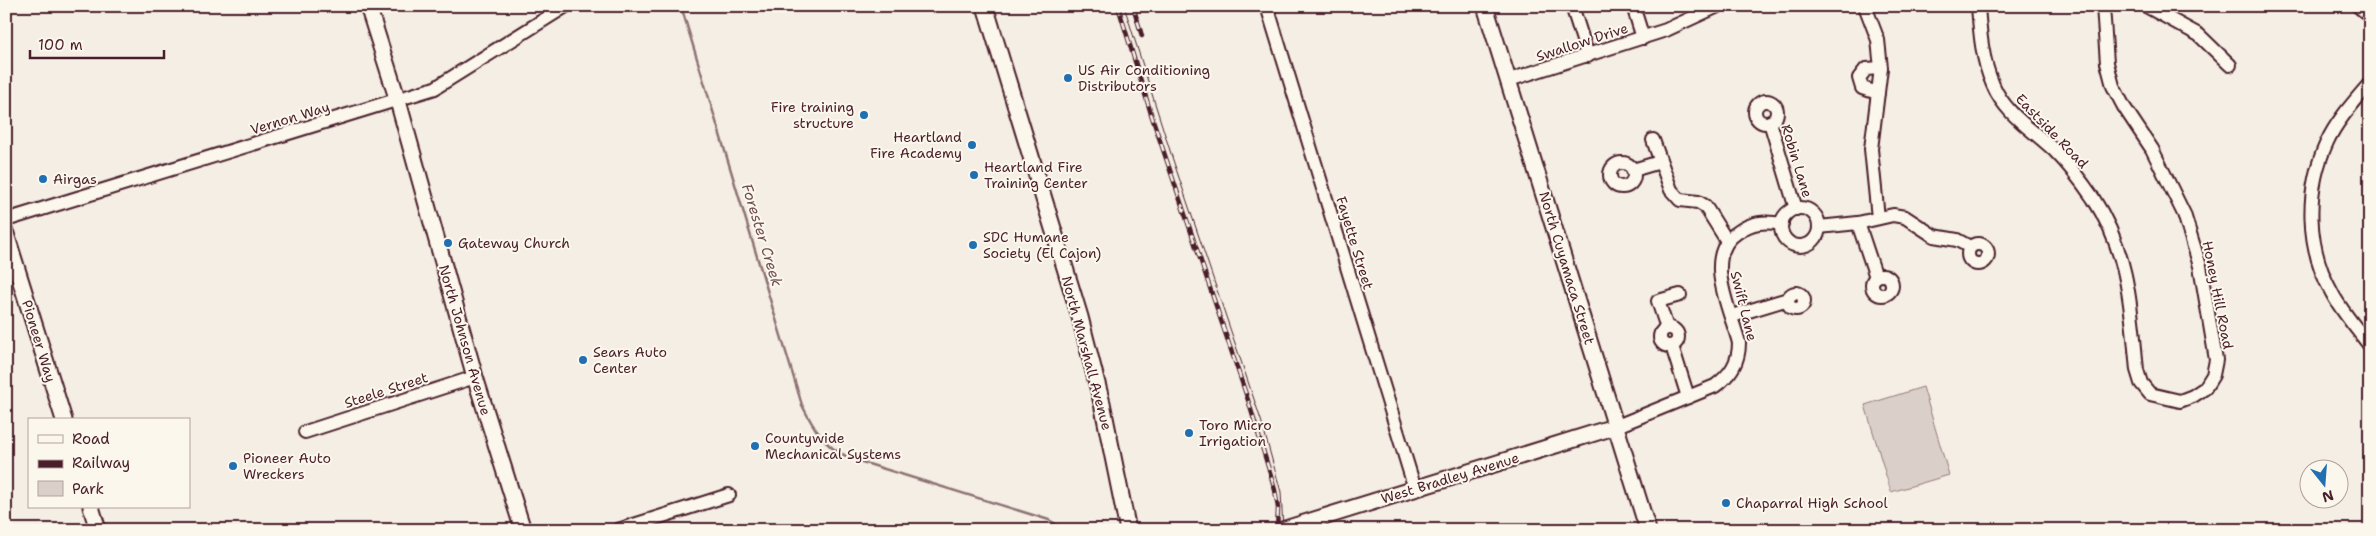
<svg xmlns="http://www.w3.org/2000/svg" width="2376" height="536" viewBox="0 0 2376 536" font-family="'Shantell Sans',sans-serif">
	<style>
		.green { fill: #dbd0c9; stroke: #92787a }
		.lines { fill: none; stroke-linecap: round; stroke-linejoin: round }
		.stream { stroke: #8d7174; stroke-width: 2.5 }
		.minor-casing { stroke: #4a1f2b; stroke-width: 16 }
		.major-casing { stroke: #4a1f2b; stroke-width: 19 }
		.minor { stroke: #fbf7ec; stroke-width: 12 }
		.major { stroke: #fbf7ec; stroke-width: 15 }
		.tram { stroke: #4a1f2b; stroke-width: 1 }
		.rail-casing { stroke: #4a1f2b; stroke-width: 4.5 }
		.rail { stroke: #fbf7ec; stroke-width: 2.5; stroke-dasharray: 8; stroke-linecap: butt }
		.poi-dot { fill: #1f6fb2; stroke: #fbf7ec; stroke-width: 2 }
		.labels { text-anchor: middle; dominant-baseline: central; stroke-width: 4; stroke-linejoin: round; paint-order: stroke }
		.street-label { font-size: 14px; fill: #4a1f2b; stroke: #fbf7ec }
		.poi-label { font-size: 14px; fill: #4a1f2b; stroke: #fbf7ec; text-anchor: start }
		.water-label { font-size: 15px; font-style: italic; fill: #714f56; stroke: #fbf7ec }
	</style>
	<rect width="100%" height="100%" fill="#f4eee4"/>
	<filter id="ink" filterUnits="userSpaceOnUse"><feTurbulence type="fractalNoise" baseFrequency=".02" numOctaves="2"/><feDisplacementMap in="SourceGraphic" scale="10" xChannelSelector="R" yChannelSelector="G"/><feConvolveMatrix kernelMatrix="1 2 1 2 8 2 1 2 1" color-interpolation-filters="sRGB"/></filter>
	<g filter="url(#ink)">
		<polygon class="green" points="1923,387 1949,475 1891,492 1865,405"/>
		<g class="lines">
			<g class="stream">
				<path d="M681 6 802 405C812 425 824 447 846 456"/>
				<polyline points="862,462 1049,520 1066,530"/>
			</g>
			<g class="minor-casing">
				<g id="minor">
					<polyline points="1267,6 1415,489"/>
					<polyline points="1572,6 1588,56"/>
					<polyline points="1633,6 1643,38"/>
					<polyline points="1865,6 1878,40 1881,68 1871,149 1878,218"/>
					<path d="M1978 6C1980 33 1982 60 1993 85 2005 114 2033 130 2055 151 2069 165 2082 182 2093 198 2129 253 2131 307 2137 370L2141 383 2150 394 2180 401 2193 396 2205 388 2213 375 2216 360 2200 266 2184 214 2152 149 2124 107 2113 86 2107 63 2103 6"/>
					<polyline points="2146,6 2199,35 2230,65"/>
					<polyline points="2358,6 2370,16"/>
					<polyline points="1509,80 1666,30 1718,6"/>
					<path d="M2370 83C2355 101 2337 120 2327 142 2305 190 2306 247 2332 293 2342 312 2357 329 2370 346"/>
					<polyline points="1878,93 1862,88 1859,78 1866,69 1881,68"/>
					<circle cx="1766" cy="112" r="11"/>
					<polyline points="1770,122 1796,209"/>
					<polyline points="1653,140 1671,190 1680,200 1698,202 1705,206 1727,241"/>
					<circle cx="1622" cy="175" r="12"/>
					<polyline points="1633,170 1660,162"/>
					<circle cx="1800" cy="227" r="19"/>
					<polyline points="6,220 435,88 566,6"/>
					<polyline points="1858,223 1876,277"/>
					<polyline points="1819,227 1858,223 1893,215 1905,217 1934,236 1957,240 1970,247"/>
					<circle cx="1978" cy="254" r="10"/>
					<circle cx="1882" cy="285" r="10"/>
					<circle cx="1796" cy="301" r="8"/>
					<polyline points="1732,316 1788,299"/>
					<polyline points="1667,328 1658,301 1680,295"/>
					<circle cx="1669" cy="337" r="9"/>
					<polyline points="1672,346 1688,397"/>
					<path d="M1617 426 1715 386C1730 375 1739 363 1739 343 1731 311 1701 255 1738 232 1752 222 1764 221 1782 224"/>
					<polyline points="305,432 475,377"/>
					<polyline points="618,530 729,495"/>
				</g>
			</g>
			<g class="major-casing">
				<g id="major">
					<polyline points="368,6 398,101 475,377 523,530"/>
					<polyline points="985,6 1080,317 1102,403 1128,530"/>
					<polyline points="1485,6 1648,530"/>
					<polyline points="6,234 64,420"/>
					<polyline points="91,507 98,530"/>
					<polyline points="1282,530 1617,426"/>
				</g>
			</g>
			<use href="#minor" class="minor"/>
			<use href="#major" class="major"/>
			<polyline class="tram" points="1124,6 1173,160 1261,420 1281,492 1283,530"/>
			<g class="rail-casing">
				<g id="rail">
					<polyline points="1118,6 1152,117 1249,403 1275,490 1278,508 1277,530"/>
					<polyline points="1133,6 1142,36"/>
				</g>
			</g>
			<use href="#rail" class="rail"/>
		</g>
	</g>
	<g class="poi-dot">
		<circle cx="1068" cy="78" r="5"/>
		<circle cx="864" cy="115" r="5"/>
		<circle cx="972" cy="145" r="5"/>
		<circle cx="974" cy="175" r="5"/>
		<circle cx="43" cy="179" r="5"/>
		<circle cx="448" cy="243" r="5"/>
		<circle cx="973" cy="245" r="5"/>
		<circle cx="583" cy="360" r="5"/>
		<circle cx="1189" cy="433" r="5"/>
		<circle cx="755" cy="446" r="5"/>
		<circle cx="233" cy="466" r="5"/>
		<circle cx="1726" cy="503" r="5"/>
	</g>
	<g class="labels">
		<g class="street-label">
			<text transform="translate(1582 42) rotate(-18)">Swallow Drive</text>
			<text transform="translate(290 118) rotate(-17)">Vernon Way</text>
			<text transform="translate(2052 131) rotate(46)">Eastside Road</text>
			<text transform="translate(1797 161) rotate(73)">Robin Lane</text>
			<text transform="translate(1355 243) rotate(73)">Fayette Street</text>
			<text transform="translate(1567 268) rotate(73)">North Cuyamaca Street</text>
			<text transform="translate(2218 295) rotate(79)">Honey Hill Road</text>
			<text transform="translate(1744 306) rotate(76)">Swift Lane</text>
			<text transform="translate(465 340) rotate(74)">North Johnson Avenue</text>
			<text transform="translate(39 341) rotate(73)">Pioneer Way</text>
			<text transform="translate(1087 353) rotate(75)">North Marshall Avenue</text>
			<text transform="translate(386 390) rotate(-18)">Steele Street</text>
			<text transform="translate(1450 478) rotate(-17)">West Bradley Avenue</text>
		</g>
		<g class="poi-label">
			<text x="1078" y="70">US Air Conditioning<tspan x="1078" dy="16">Distributors</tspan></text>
			<text x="854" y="107" text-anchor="end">Fire training<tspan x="854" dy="16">structure</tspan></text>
			<text x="962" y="137" text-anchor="end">Heartland<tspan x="962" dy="16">Fire Academy</tspan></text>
			<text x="984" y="167">Heartland Fire<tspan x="984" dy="16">Training Center</tspan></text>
			<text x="53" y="179">Airgas</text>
			<text x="983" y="237">SDC Humane<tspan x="983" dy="16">Society (El Cajon)</tspan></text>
			<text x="458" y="243">Gateway Church</text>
			<text x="593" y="352">Sears Auto<tspan x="593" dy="16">Center</tspan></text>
			<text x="1199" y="425">Toro Micro<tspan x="1199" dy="16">Irrigation</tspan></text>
			<text x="765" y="438">Countywide<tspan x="765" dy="16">Mechanical Systems</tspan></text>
			<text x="243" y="458">Pioneer Auto<tspan x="243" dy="16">Wreckers</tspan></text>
			<text x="1736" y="503">Chaparral High School</text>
		</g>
		<g class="water-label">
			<text transform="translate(762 235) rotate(73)">Forester Creek</text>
		</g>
	</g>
	<rect width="2376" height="536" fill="none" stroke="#fbf7ec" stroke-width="25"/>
	<rect x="12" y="12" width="2351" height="511" fill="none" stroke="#4a1f2b" stroke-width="2" filter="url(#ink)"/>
	<rect x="28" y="418" width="162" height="90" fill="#fbf7ec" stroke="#b4a19f"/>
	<rect x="38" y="435" width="25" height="8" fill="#fbf7ec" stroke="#b4a19f"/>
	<text x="72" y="444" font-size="15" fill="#4a1f2b">Road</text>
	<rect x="38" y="460" width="25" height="8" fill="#4a1f2b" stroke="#b4a19f"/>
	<text x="72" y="468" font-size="15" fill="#4a1f2b">Railway</text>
	<rect x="38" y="481" width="25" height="15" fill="#dbd0c9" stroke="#b4a19f"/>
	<text x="72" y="494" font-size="15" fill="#4a1f2b">Park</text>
	<g transform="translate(2324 484) rotate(163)"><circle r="24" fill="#fbf7ec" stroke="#b4a19f"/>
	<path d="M0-4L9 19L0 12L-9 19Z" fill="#1f6fb2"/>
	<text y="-8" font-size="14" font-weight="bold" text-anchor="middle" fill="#4a1f2b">N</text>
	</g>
	<path d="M30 50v8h134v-8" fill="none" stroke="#4a1f2b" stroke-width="2.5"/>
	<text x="38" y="50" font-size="15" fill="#4a1f2b" stroke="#fbf7ec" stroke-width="4" paint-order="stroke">100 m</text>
</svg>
